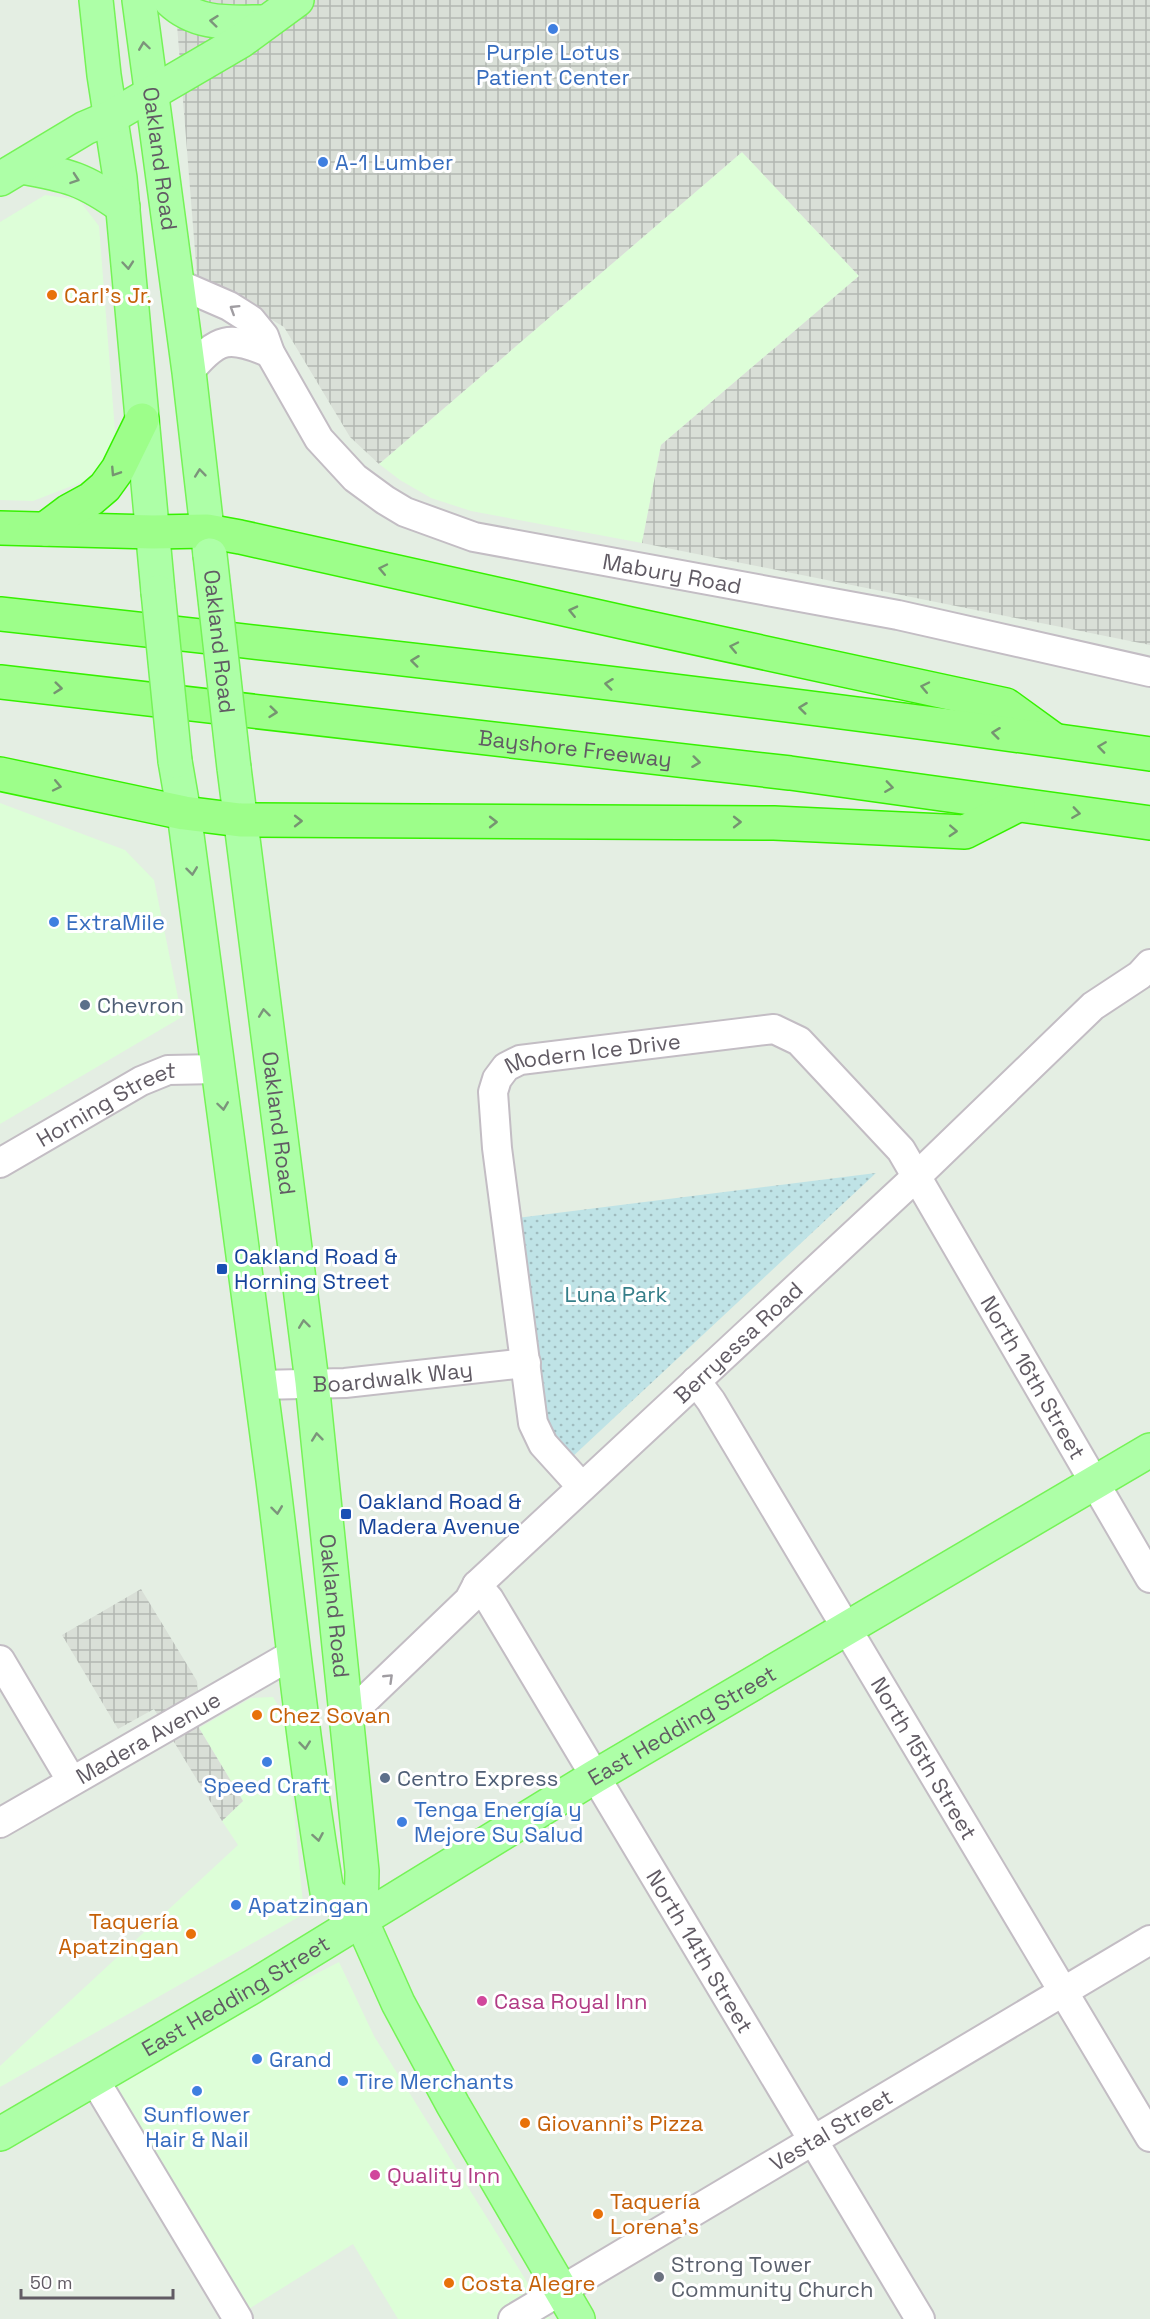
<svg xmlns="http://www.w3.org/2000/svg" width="1150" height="2319" viewBox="0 0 1150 2319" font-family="'Space Grotesk',sans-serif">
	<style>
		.commercial { fill: #ddfed8 }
		.industrial { fill: url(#industrial-grid) }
		.green { fill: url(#green-dots) }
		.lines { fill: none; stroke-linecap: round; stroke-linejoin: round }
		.minor-casing { stroke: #c3bdc4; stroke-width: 32 }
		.major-casing { stroke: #75f357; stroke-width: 36 }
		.highway-casing { stroke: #36f100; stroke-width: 36 }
		.minor { stroke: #fff; stroke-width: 28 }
		.major { stroke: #adffa7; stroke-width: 33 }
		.highway { stroke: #9dfe8a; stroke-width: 33 }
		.major-bridge-casing { stroke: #75f357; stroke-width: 36; stroke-linecap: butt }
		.major-bridge { stroke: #adffa7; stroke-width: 33 }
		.oneway { stroke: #7c947b }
		.oneway2 { stroke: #a09da2 }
		.oneway3 { stroke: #769471 }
		.shop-dot { fill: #3f7fe0; stroke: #fff; stroke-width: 2 }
		.food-dot { fill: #e8710a; stroke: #fff; stroke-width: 2 }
		.service-dot { fill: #5c6f8a; stroke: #fff; stroke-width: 2 }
		.transit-dot { fill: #1a4fb4; stroke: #fff; stroke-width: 2 }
		.hotel-dot { fill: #d1479c; stroke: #fff; stroke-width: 2 }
		.worship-dot { fill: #6b7280; stroke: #fff; stroke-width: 2 }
		.labels { text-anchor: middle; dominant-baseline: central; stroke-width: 6; stroke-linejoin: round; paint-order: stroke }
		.shop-label { font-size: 22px; fill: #366cbe; stroke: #fff; text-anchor: start }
		.street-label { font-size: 22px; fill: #615b64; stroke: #fff }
		.food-label { font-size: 22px; fill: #c56008; stroke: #fff; text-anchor: start }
		.service-label { font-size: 22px; fill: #4e5e75; stroke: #fff; text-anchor: start }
		.transit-label { font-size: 22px; fill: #164399; stroke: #fff; text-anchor: start }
		.park-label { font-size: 22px; fill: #357e89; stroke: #fff }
		.hotel-label { font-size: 22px; fill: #b23c85; stroke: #fff; text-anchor: start }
		.worship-label { font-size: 22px; fill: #5b616d; stroke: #fff; text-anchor: start }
	</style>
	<defs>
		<pattern id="industrial-grid" width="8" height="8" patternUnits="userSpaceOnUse" patternTransform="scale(1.5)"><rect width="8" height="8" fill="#d9dfd7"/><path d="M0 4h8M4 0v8" fill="none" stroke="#b3b8b2"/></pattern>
		<pattern id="green-dots" width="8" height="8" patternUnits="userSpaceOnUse" patternTransform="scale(1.5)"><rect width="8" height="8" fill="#bfe3e6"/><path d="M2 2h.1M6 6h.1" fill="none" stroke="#9fbbbe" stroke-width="1.8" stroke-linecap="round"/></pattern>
	</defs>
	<rect width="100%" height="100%" fill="#e4eee3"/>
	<g class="commercial">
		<polygon points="742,152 859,276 661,445 642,543 471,511 431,498 400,480 379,464"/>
		<polygon points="45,195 79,200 99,226 116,444 87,480 33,501 0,500 0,222"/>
		<polygon points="0,803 125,850 154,880 182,1017 0,1124"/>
		<polygon points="273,1697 285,1717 304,1914 0,2087 0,2066 238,1845 222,1821 243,1801 199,1728 251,1698"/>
		<polygon points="339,1962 374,2036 550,2319 398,2319 353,2244 247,2310 108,2081"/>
	</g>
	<g class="industrial">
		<polygon points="175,0 1150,0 1150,645 642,543 661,445 859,276 742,152 379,464 350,437 284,327 197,276"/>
		<polygon points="141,1589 197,1681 199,1728 243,1801 222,1821 154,1709 118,1729 62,1635"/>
	</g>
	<polygon class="green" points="876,1173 570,1459 548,1436 517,1218"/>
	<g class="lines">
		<g class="minor-casing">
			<g id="minor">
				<path id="s1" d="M176 283 229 306 251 320 264 336 270 353 319 439 355 478 385 500 405 512 474 537 898 615 1150 672"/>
				<path d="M189 372C218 337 229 335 270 353"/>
				<path id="s2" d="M0 1163 141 1081 168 1070 218 1069"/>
				<path id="s3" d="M696 1381 711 1401 1150 2137"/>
				<path id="s4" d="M259 1385 345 1383 526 1363"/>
				<path id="s5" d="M582 1487 543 1444 533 1423 497 1148 493 1092 497 1079 506 1067 520 1060 774 1029 799 1041 901 1150 1150 1578"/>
				<path id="s6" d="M477 1585 489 1599 920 2319"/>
				<polyline points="0,1660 71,1780"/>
				<path id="s7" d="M346 1718 469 1600 477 1585 917 1176 1093 1006 1140 975 1150 964"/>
				<path id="s8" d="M0 1823 295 1653"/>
				<polyline points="94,2079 238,2319"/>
				<path id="s9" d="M513 2319 1150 1940"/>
			</g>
		</g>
		<g class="major-casing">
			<g id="major">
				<polyline points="96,0 104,75 120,178 158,592"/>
				<path id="s10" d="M139 0 189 372 210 555"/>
				<path d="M170 0C197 26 230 22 265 22"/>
				<path d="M21 167C68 175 84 179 123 207"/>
				<polyline points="0,179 85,128 111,117 241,41 297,0"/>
				<path d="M175 761 184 813C214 1035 244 1257 273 1480 290 1617 304 1755 327 1892L361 1920"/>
				<path id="s11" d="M234 768 312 1382 362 1871 361 1920 398 2003 453 2105 578 2319"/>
				<path id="s12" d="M0 2134 252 1987 594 1777 1150 1450"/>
			</g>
		</g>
		<g class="highway-casing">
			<g id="highway">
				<polyline points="0,528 153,532 207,531 240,537 631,624 1006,705 1053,739"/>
				<polyline points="45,529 69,511 91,499 105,487 118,469 142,420"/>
				<path d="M0 614C384 656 768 699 1150 754"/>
				<path id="s13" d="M0 682 790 773 1150 823"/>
				<polyline points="0,774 184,813 240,820 774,823 965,832 1018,805"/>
			</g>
		</g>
		<use href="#minor" class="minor"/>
		<use href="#major" class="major"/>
		<use href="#highway" class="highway"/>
		<g class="major-bridge-casing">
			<g id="major-bridge">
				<path id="s14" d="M210 555 234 768"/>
				<polyline points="158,592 175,761"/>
			</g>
		</g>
		<use href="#major-bridge" class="major-bridge"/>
	</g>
	<defs><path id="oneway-chevron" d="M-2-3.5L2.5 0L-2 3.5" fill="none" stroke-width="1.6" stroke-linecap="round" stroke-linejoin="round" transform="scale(1.5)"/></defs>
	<g class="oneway">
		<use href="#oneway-chevron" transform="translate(214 21) rotate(-174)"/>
		<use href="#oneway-chevron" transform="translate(144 46) rotate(-98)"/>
		<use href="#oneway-chevron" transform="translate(75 179) rotate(19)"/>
		<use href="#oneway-chevron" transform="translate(128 265) rotate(85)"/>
		<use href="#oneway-chevron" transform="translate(200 473) rotate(-96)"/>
		<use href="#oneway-chevron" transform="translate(192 871) rotate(83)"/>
		<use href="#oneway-chevron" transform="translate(264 1013) rotate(-97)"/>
		<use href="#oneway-chevron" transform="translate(223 1106) rotate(82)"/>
		<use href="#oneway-chevron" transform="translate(304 1324) rotate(-97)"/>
		<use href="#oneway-chevron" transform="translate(317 1437) rotate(-96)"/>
		<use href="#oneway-chevron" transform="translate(277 1510) rotate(83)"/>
		<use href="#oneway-chevron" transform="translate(305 1745) rotate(84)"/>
		<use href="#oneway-chevron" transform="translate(318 1837) rotate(80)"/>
	</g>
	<g class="oneway2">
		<use href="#oneway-chevron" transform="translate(234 309) rotate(-148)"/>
		<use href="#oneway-chevron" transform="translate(389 1678) rotate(-44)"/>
	</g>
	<g class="oneway3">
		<use href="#oneway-chevron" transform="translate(115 472) rotate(123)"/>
		<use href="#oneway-chevron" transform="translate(383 569) rotate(-168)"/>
		<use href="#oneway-chevron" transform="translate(573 611) rotate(-167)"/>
		<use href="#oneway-chevron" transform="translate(734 647) rotate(-168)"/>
		<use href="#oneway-chevron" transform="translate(415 661) rotate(-173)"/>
		<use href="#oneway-chevron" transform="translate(609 684) rotate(-173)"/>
		<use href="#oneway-chevron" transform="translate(925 687) rotate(-168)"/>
		<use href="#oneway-chevron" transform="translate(58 688) rotate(6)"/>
		<use href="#oneway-chevron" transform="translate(803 708) rotate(-173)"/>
		<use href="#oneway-chevron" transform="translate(273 712) rotate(6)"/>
		<use href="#oneway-chevron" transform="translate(996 733) rotate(-173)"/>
		<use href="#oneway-chevron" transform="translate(1102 747) rotate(-172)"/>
		<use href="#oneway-chevron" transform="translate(696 762) rotate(7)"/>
		<use href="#oneway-chevron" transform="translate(57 786) rotate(12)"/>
		<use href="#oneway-chevron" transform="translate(889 787) rotate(8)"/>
		<use href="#oneway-chevron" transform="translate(1076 813) rotate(8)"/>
		<use href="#oneway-chevron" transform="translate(298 821)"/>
		<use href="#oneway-chevron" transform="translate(493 822)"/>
		<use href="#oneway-chevron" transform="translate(737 822)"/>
		<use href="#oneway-chevron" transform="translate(953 831) rotate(3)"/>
	</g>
	<g class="shop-dot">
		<circle cx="553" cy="29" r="6"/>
		<circle cx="323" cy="162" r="6"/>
		<circle cx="54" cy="922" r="6"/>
		<circle cx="267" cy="1762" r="6"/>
		<circle cx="402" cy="1822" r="6"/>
		<circle cx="236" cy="1905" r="6"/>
		<circle cx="257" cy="2059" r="6"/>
		<circle cx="343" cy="2081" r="6"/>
		<circle cx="197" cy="2091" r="6"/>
	</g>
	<g class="food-dot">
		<circle cx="52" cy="295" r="6"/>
		<circle cx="257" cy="1715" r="6"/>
		<circle cx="191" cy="1934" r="6"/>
		<circle cx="525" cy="2123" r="6"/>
		<circle cx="598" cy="2214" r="6"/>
		<circle cx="449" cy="2283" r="6"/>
	</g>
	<g class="service-dot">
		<circle cx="85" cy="1005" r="6"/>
		<circle cx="385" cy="1778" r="6"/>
	</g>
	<g class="transit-dot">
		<rect x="216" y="1263" width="12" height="12" rx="3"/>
		<rect x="340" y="1508" width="12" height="12" rx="3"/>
	</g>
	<g class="hotel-dot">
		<circle cx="482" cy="2001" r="6"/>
		<circle cx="375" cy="2175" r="6"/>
	</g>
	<circle class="worship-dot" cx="659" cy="2277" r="6"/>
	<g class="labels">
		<g class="shop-label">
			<text x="553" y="52" text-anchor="middle">Purple Lotus<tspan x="553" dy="25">Patient Center</tspan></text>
			<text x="335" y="162">A-1 Lumber</text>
			<text x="66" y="922">ExtraMile</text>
			<text x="267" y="1785" text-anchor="middle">Speed Craft</text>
			<text x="414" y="1809">Tenga Energía y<tspan x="414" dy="25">Mejore Su Salud</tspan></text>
			<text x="248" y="1905">Apatzingan</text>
			<text x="269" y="2059">Grand</text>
			<text x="355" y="2081">Tire Merchants</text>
			<text x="197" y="2114" text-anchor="middle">Sunflower<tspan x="197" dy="25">Hair &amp; Nail</tspan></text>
		</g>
		<g class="street-label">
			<text stroke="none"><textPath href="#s10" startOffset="160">Oakland Road</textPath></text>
			<text stroke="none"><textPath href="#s1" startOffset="610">Mabury Road</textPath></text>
			<text stroke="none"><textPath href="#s14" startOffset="87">Oakland Road</textPath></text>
			<text stroke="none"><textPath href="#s13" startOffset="579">Bayshore Freeway</textPath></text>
			<text stroke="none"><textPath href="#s5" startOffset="532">Modern Ice Drive</textPath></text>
			<text stroke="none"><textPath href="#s2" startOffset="122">Horning Street</textPath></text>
			<text stroke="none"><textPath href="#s11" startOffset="358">Oakland Road</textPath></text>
			<text stroke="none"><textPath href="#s7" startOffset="544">Berryessa Road</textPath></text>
			<text stroke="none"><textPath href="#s4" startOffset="134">Boardwalk Way</textPath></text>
			<text stroke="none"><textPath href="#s5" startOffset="1155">North 16th Street</textPath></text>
			<text stroke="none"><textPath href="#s11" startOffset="844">Oakland Road</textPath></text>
			<text stroke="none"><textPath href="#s12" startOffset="795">East Hedding Street</textPath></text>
			<text stroke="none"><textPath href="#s8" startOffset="171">Madera Avenue</textPath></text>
			<text stroke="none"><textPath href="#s3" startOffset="441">North 15th Street</textPath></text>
			<text stroke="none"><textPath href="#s6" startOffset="429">North 14th Street</textPath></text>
			<text stroke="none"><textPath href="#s12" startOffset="273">East Hedding Street</textPath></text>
			<text stroke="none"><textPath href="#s9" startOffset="370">Vestal Street</textPath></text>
		</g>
		<g class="food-label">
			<text x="64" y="295">Carl's Jr.</text>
			<text x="269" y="1715">Chez Sovan</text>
			<text x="179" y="1921" text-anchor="end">Taquería<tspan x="179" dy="25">Apatzingan</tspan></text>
			<text x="537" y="2123">Giovanni’s Pizza</text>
			<text x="610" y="2201">Taquería<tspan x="610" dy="25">Lorena’s</tspan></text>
			<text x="461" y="2283">Costa Alegre</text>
		</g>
		<g class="service-label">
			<text x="97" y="1005">Chevron</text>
			<text x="397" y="1778">Centro Express</text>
		</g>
		<g class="transit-label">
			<text x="234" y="1256">Oakland Road &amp;<tspan x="234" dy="25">Horning Street</tspan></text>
			<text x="358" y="1501">Oakland Road &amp;<tspan x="358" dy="25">Madera Avenue</tspan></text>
		</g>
		<g class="park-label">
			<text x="616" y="1294">Luna Park</text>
		</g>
		<g class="hotel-label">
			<text x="494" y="2001">Casa Royal Inn</text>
			<text x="387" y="2175">Quality Inn</text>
		</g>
		<g class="worship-label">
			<text x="671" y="2264">Strong Tower<tspan x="671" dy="25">Community Church</tspan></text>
		</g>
	</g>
	<path d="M21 2289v9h152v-9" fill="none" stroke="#615b64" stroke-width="3"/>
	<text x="30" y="2289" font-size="18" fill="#615b64" stroke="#ffffff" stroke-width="4.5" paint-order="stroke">50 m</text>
</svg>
